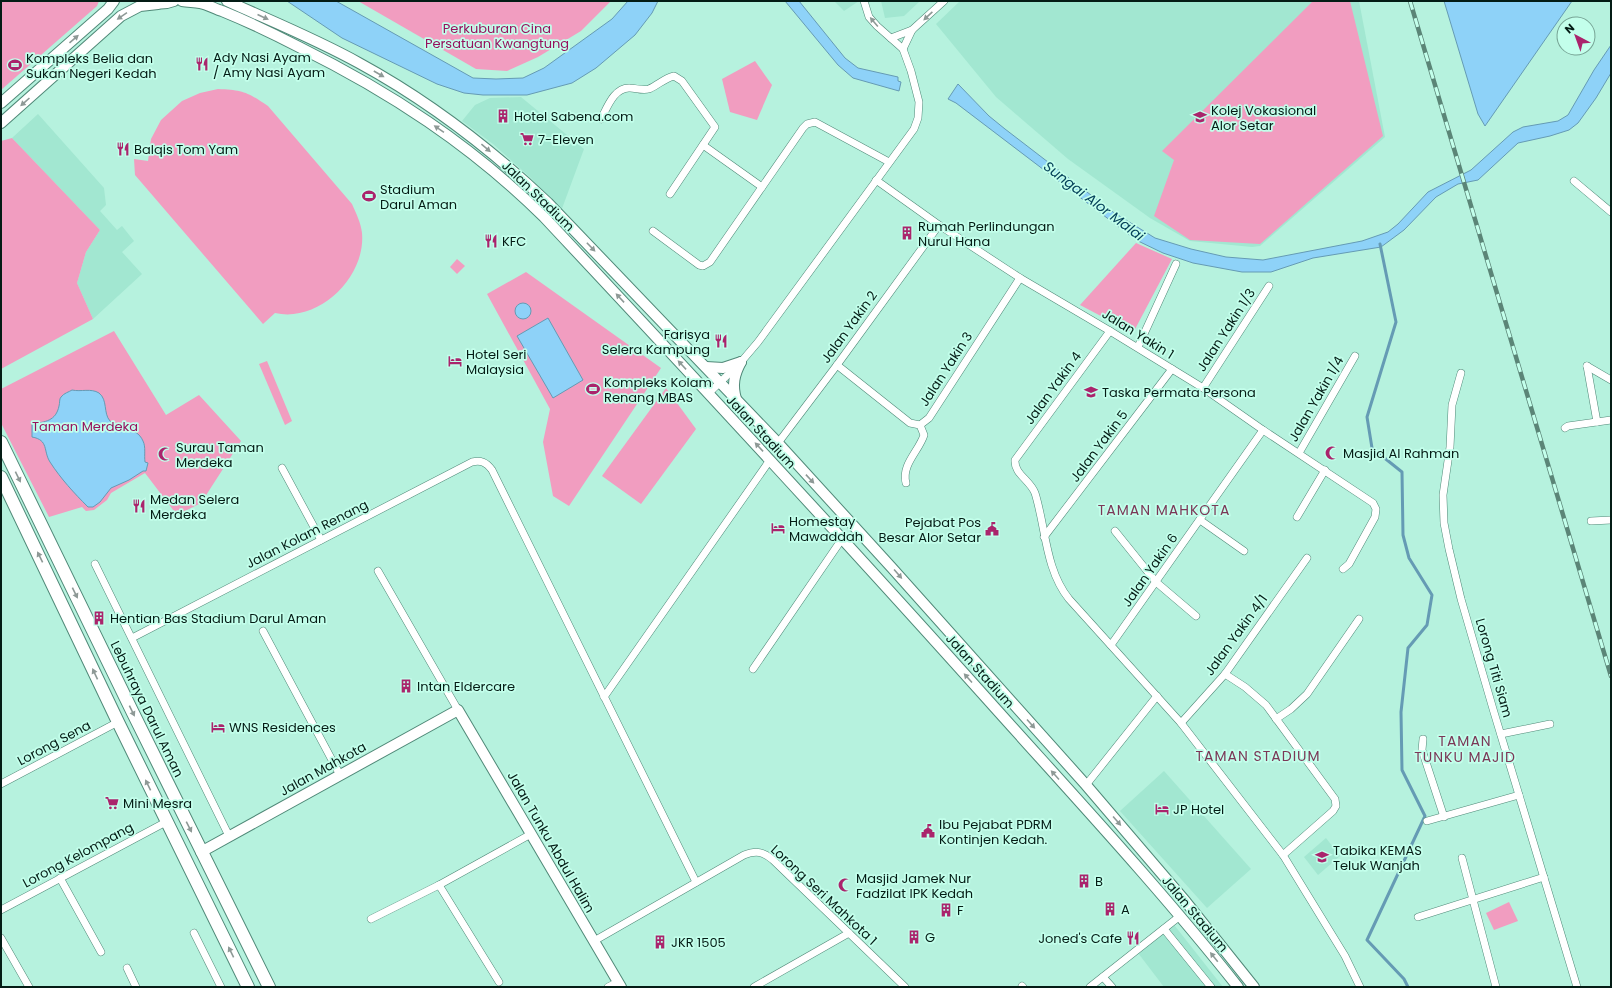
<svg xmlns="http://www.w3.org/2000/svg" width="1612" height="988" viewBox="0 0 1612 988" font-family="Poppins,sans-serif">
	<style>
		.built { fill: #a2e7d1 }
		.green { fill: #f19dc0 }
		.water { fill: #8ed2f8; stroke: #659bb4 }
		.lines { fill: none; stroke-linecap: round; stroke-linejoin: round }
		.stream { stroke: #659bb4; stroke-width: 3 }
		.street-casing { stroke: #508978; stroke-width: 8 }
		.secondary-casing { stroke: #508978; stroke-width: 12 }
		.primary-casing { stroke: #508978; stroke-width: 14 }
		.street { stroke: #fff; stroke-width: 7 }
		.secondary { stroke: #fff; stroke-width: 10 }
		.primary { stroke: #fff; stroke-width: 12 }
		.rail-casing { stroke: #5b8577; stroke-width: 4.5 }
		.rail { stroke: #c3ffeb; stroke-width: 3; stroke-dasharray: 9; stroke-linecap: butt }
		.oneway { fill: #8e9996 }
		.labels { text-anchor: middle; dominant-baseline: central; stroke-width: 3.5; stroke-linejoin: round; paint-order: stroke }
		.park-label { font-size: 13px; fill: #96115d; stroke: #c3ffeb }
		.poi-label { font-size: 13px; fill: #041c15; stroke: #c3ffeb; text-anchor: start }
		.street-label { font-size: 13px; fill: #041c15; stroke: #c3ffeb }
		.water-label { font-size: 14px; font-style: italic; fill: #06425a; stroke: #c3ffeb }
		.neighbourhood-label { font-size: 14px; letter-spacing: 1px; fill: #7b3857; stroke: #c3ffeb }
	</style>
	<rect width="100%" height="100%" fill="#b6f2de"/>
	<g class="built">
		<polygon points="834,1 859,1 844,11"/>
		<polygon points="881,1 920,1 904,16 885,18"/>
		<polygon points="960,1 1359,1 1385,137 1260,246 1252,247 1190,241 1150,218 1068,159 996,97 936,24"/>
		<polygon points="521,97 584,149 560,214 532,179 493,144 462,121 475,105 490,98"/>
		<polygon points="38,114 104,188 106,205 100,211 117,230 122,226 134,241 122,252 142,274 93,319 77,283 86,252 100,230 12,138"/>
		<polygon points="1164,771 1251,869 1207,908 1120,811"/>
		<polygon points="1326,838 1340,856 1318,875 1304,857"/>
		<polygon points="1171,921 1223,987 1164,987 1135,949"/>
	</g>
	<g class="green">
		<polygon points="1,1 99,1 97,6 1,90"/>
		<polygon points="358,1 611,1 581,31 538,57 507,71 476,69"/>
		<polygon points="1313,1 1350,1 1383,136 1260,244 1190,240 1154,216 1174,160 1162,151"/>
		<polygon points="755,61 772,85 757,120 730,112 722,79"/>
		<path d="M218 89C243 90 247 92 268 106L352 204C356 213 361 223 362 233 366 277 319 323 275 313L263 324 135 175 134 159 148 161 151 139 161 120 182 101 200 93Z"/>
		<polygon points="12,138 100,230 86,252 77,283 93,319 1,369 1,141"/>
		<polygon points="1136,243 1172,259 1133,333 1080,305"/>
		<polygon points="457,259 465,266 457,274 450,267"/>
		<polygon points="526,272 661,368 569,506 553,496 543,442 550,409 487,294"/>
		<polygon points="114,331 166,415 199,395 241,441 201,503 177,515 145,473 111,493 107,500 94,510 86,511 82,507 49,517 1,423 1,389"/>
		<polygon points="267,361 292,421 285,425 259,364"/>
		<polygon points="666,388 696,429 641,504 602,476"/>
		<polygon points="1509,902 1518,921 1494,930 1486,913"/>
	</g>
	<g class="water">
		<polygon points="287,1 336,1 473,78 496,79 523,78 544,68 612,19 628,1 658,1 652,13 635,35 596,68 572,83 527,95 483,95 464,93 437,84 342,38"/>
		<polygon points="785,1 799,1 845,58 858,68 898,77 898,81 901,82 899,91 853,78 838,65"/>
		<polygon points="1444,1 1572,1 1485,126 1478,114"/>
		<polygon points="1611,45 1611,73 1596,98 1578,123 1569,130 1550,136 1518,143 1478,180 1458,184 1436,197 1404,230 1381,247 1313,258 1271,272 1242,272 1193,263 1163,253 1136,240 956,103 948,99 958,84 989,116 1005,129 1113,212 1155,238 1191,249 1226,257 1263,260 1362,241 1388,232 1398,224 1428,192 1471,170 1513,132 1523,127 1558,121 1568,115 1594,70"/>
		<circle cx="523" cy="311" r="8"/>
		<polygon points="548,318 583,380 553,398 517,336"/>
		<path d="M72 390C81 392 91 388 99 393 108 400 103 413 110 421 118 431 136 425 143 441 146 447 144 455 145 462L148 463 146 471H143L129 480 111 488 100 502 93 507H88C74 493 61 479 50 462 43 451 49 440 32 437V424C45 422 56 421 59 406 60 403 59 399 61 397 64 393 69 392 72 390Z"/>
	</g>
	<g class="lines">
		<polyline class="stream" points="1380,244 1396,322 1367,417 1372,448 1402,472 1403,535 1409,558 1432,595 1427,625 1408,648 1401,712 1402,770 1425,816 1367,940 1404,979 1408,987"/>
		<g class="street-casing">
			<g id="street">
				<polyline points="891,38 912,30"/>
				<polyline points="903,49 912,30 944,1"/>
				<path d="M601 119C607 108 614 87 630 88 636 88 642 91 649 89 658 85 665 78 674 76L682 81 715 127 670 194"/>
				<polyline points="703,145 762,187"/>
				<polyline points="876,180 939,225 1020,278 1110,331 1203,388 1263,430 1373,503 1376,509 1375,517 1349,564 1343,569"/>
				<polyline points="1574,181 1611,212"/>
				<polyline points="653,231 699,265 703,266 710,262 803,128 807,124 815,122 889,162"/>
				<path d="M1110 331 1015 460C1014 474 1030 480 1035 493 1046 528 1045 569 1069 599L1181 723 1283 855 1345 956 1360 987"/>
				<polyline points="1138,347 1176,264"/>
				<polyline points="837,365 910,423 920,425 929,418 1020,278"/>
				<polyline points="1587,366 1597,422"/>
				<polyline points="1587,366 1611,380"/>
				<polyline points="1461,373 1452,405 1450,447 1443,495 1444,523 1449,549 1461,599 1493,709 1577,987"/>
				<polyline points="1203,388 1269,286"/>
				<polyline points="708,394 741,362 758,342 914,129 918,118 919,102 911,71 903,49 877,26 869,17 864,1"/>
				<polyline points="1565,428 1568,426 1611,420"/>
				<polyline points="778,443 837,365 939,225"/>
				<polyline points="1299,453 1355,356"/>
				<polyline points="282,468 321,540"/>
				<path d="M906 483C901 465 919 451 924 435L920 425"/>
				<polyline points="1297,517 1325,470"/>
				<polyline points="1200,520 1244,551"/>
				<polyline points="1591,521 1611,520"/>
				<polyline points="1115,531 1156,582 1196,616"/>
				<polyline points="1044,537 1172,369"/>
				<polyline points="95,564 229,836"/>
				<polyline points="378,571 458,710"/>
				<polyline points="263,631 340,775"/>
				<path d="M132 638 472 462C481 460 486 462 492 470L696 882"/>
				<polyline points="1111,645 1263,430"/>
				<polyline points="753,669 842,539"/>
				<polyline points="1225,674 1245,687 1266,705 1335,799 1336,806 1333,811 1283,855"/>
				<polyline points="604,697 770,460"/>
				<polyline points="1276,719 1291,709 1307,694 1359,619"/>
				<polyline points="1181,723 1225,674 1307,558"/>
				<polyline points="1501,734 1550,724"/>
				<polyline points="1423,739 1422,750 1444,817"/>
				<polyline points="1,784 118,722"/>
				<polyline points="1086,785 1157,696"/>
				<polyline points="1427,821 1519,795"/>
				<polyline points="1462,858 1496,987"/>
				<polyline points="60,878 101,952"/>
				<polyline points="439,885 499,982"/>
				<polyline points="1,910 166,822"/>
				<polyline points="1418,917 1544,877"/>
				<polyline points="371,919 439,885 531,834"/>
				<polyline points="1164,929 1211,987"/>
				<polyline points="194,933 221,987"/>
				<polyline points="1,938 29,987"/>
				<path d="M594 941 744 855C757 850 763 852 773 860L905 987"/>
				<polyline points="127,968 136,987"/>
				<polyline points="1103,977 1112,987"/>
				<polyline points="1022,986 1023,987"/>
				<polyline points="608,987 618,982"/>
				<polyline points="754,987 849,933"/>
				<polyline points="1090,987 1180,916"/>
			</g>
		</g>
		<g class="secondary-casing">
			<g id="secondary">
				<path d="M182 1C188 2 194 2 200 3 207 4 215 9 222 11 249 22 274 34 299 47 390 92 471 145 544 217 693 376 842 537 988 700 1073 795 1159 887 1238 987"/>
				<path d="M227 1C271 21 316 39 359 63 427 100 491 149 548 203L778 443 892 568 1086 785 1186 902 1254 987"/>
				<path d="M152 2C160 5 166 4 174 1"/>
				<polyline points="1,103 108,9 114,1"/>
				<polyline points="1,123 121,16 140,6 158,4"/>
				<polyline points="706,367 723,368 741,362"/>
				<path d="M736 399C732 385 734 375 741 362"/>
				<polyline points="201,852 458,710 621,987"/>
			</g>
		</g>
		<g class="primary-casing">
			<g id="primary">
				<polyline points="1,442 133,713 269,987"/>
				<polyline points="1,477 118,722 248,987"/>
			</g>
		</g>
		<use href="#street" class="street"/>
		<use href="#secondary" class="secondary"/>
		<use href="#primary" class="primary"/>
		<g class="rail-casing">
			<polyline id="rail" points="1410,1 1611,676"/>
		</g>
		<use href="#rail" class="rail"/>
	</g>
	<defs><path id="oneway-solid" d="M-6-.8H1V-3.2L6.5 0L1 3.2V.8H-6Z"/></defs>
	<g class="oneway">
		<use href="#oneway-solid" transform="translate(122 16) rotate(146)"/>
		<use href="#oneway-solid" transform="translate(928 16) rotate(137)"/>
		<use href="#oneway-solid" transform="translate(263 17) rotate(24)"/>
		<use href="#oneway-solid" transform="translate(874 22) rotate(-130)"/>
		<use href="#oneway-solid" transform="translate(74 39) rotate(-41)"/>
		<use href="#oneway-solid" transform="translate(379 74) rotate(30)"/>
		<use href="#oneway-solid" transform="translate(25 102) rotate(138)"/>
		<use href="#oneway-solid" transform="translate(439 129) rotate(-146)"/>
		<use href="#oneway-solid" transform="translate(486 148) rotate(40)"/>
		<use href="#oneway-solid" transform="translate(591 247) rotate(46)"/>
		<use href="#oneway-solid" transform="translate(620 298) rotate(-133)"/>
		<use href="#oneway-solid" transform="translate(682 365) rotate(-133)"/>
		<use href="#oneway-solid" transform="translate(759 447) rotate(-133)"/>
		<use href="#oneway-solid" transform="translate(18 477) rotate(64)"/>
		<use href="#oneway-solid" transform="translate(810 479) rotate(47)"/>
		<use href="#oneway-solid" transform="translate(40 557) rotate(-116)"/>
		<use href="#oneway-solid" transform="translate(898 574) rotate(49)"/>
		<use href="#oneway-solid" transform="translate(75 593) rotate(64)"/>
		<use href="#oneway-solid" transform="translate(95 674) rotate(-115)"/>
		<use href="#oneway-solid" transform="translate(968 678) rotate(-132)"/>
		<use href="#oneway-solid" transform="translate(132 711) rotate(64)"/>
		<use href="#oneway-solid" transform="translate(1031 724) rotate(48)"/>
		<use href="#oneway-solid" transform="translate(1055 775) rotate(-132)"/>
		<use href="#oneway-solid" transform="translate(148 785) rotate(-116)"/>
		<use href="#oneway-solid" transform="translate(1117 821) rotate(49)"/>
		<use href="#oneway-solid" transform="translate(189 827) rotate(63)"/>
		<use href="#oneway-solid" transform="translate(231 952) rotate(-116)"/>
		<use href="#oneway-solid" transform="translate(1214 957) rotate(-129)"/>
	</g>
	<defs>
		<g id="restaurant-bare" transform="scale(1.08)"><path d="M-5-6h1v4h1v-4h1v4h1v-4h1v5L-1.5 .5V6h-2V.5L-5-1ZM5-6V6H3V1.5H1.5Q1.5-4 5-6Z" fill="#aa246c" stroke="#c3ffeb" stroke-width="2.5" paint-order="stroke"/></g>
		<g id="stadium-bare" transform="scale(1.08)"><path d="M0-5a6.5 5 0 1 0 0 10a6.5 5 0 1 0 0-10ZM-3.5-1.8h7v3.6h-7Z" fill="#aa246c" stroke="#c3ffeb" stroke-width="2.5" paint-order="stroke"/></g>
		<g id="building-bare" transform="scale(1.08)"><path d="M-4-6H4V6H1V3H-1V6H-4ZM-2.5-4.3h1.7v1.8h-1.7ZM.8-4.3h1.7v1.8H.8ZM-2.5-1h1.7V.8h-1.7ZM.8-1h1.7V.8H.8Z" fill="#aa246c" stroke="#c3ffeb" stroke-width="2.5" paint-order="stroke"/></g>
		<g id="school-bare" transform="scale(1.08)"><path d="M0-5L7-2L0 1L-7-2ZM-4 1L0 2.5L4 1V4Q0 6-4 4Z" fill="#aa246c" stroke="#c3ffeb" stroke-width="2.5" paint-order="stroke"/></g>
		<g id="supermarket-bare" transform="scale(1.08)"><path d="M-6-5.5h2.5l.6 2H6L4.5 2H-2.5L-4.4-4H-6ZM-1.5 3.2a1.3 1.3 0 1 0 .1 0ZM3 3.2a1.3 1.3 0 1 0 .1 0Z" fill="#aa246c" stroke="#c3ffeb" stroke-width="2.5" paint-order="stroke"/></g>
		<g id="hotel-bare" transform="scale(1.08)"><path d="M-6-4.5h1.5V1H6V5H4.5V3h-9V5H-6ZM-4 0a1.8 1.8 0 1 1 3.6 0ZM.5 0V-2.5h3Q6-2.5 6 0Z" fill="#aa246c" stroke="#c3ffeb" stroke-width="2.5" paint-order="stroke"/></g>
		<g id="mosque-bare" transform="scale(1.08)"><path d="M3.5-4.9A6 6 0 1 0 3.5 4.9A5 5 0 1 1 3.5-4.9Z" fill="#aa246c" stroke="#c3ffeb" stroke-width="2.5" paint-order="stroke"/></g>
		<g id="civic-bare" transform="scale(1.08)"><path d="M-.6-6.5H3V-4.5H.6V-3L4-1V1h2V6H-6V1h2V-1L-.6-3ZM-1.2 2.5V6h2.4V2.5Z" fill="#aa246c" stroke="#c3ffeb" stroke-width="2.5" paint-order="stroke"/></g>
	</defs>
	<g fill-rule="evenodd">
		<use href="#restaurant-bare" x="202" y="64"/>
		<use href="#stadium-bare" x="15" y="65"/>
		<use href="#building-bare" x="503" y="116"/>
		<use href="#school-bare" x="1200" y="117"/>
		<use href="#supermarket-bare" x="527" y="139"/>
		<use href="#restaurant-bare" x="123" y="149"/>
		<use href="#stadium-bare" x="369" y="196"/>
		<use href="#building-bare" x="907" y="233"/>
		<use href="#restaurant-bare" x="491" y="241"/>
		<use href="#restaurant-bare" x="721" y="341"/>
		<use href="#hotel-bare" x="455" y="361"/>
		<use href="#stadium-bare" x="593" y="389"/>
		<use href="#school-bare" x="1091" y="392"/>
		<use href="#mosque-bare" x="1332" y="453"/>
		<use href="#mosque-bare" x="165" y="454"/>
		<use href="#restaurant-bare" x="139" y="506"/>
		<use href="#hotel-bare" x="778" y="528"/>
		<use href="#civic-bare" x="992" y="529"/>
		<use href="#building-bare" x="99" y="618"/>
		<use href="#building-bare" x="406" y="686"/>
		<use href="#hotel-bare" x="218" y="727"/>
		<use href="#supermarket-bare" x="112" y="803"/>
		<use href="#hotel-bare" x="1162" y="809"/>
		<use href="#civic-bare" x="928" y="831"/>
		<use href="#school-bare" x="1322" y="857"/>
		<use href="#building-bare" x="1084" y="881"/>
		<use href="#mosque-bare" x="845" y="885"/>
		<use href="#building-bare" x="1110" y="909"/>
		<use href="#building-bare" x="946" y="910"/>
		<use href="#building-bare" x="914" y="937"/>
		<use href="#restaurant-bare" x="1133" y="938"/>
		<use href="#building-bare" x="660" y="942"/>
	</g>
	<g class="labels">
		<g class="park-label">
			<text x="497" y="28">Perkuburan Cina<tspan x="497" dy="15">Persatuan Kwangtung</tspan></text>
			<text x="85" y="426">Taman Merdeka</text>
		</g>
		<g class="poi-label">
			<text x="213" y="57">Ady Nasi Ayam<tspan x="213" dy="15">/ Amy Nasi Ayam</tspan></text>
			<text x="26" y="58">Kompleks Belia dan<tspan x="26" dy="15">Sukan Negeri Kedah</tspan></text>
			<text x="1211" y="110">Kolej Vokasional<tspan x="1211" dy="15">Alor Setar</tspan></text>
			<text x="514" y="116">Hotel Sabena.com</text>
			<text x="538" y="139">7-Eleven</text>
			<text x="134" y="149">Balqis Tom Yam</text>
			<text x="380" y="189">Stadium<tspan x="380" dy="15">Darul Aman</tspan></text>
			<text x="918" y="226">Rumah Perlindungan<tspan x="918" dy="15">Nurul Hana</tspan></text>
			<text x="502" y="241">KFC</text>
			<text x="710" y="334" text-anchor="end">Farisya<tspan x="710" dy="15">Selera Kampung</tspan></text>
			<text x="466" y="354">Hotel Seri<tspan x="466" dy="15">Malaysia</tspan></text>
			<text x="604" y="382">Kompleks Kolam<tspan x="604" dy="15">Renang MBAS</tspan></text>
			<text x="1102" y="392">Taska Permata Persona</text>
			<text x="176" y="447">Surau Taman<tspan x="176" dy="15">Merdeka</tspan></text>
			<text x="1343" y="453">Masjid Al Rahman</text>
			<text x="150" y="499">Medan Selera<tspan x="150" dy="15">Merdeka</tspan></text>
			<text x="789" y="521">Homestay<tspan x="789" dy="15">Mawaddah</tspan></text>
			<text x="981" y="522" text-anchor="end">Pejabat Pos<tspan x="981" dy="15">Besar Alor Setar</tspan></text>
			<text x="110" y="618">Hentian Bas Stadium Darul Aman</text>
			<text x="417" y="686">Intan Eldercare</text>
			<text x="229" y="727">WNS Residences</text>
			<text x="123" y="803">Mini Mesra</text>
			<text x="1173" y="809">JP Hotel</text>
			<text x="939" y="824">Ibu Pejabat PDRM<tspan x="939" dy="15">Kontinjen Kedah.</tspan></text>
			<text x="1333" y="850">Tabika KEMAS<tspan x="1333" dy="15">Teluk Wanjah</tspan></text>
			<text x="856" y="878">Masjid Jamek Nur<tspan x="856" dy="15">Fadzilat IPK Kedah</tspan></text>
			<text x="1095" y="881">B</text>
			<text x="1121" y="909">A</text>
			<text x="957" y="910">F</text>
			<text x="925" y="937">G</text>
			<text x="1122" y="938" text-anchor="end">Joned's Cafe</text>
			<text x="671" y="942">JKR 1505</text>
		</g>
		<g class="street-label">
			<text transform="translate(538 196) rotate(44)">Jalan Stadium</text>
			<text transform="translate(849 327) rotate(-54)">Jalan Yakin 2</text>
			<text transform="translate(1226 330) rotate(-57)">Jalan Yakin 1/3</text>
			<text transform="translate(1138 334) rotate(32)">Jalan Yakin 1</text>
			<text transform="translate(946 369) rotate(-57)">Jalan Yakin 3</text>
			<text transform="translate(1053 388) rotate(-54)">Jalan Yakin 4</text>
			<text transform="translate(1316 399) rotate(-60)">Jalan Yakin 1/4</text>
			<text transform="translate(761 432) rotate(47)">Jalan Stadium</text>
			<text transform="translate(1099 446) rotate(-53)">Jalan Yakin 5</text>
			<text transform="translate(307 534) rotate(-27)">Jalan Kolam Renang</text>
			<text transform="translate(1150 570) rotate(-55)">Jalan Yakin 6</text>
			<text transform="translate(1236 635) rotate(-54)">Jalan Yakin 4/1</text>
			<text transform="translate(1494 668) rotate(74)">Lorong Titi Siam</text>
			<text transform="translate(980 671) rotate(48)">Jalan Stadium</text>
			<text transform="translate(147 709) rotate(64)">Lebuhraya Darul Aman</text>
			<text transform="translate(54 743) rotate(-28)">Lorong Sena</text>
			<text transform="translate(323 769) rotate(-29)">Jalan Mahkota</text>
			<text transform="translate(551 842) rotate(60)">Jalan Tunku Abdul Halim</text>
			<text transform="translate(78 855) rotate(-28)">Lorong Kelompang</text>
			<text transform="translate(824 895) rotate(43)">Lorong Seri Mahkota 1</text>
			<text transform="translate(1195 914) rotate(50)">Jalan Stadium</text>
		</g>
		<g class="water-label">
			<text transform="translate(1094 201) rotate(37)">Sungai Alor Malai</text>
		</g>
		<g class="neighbourhood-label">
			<text x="1164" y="510">TAMAN MAHKOTA</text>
			<text x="1465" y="741">TAMAN<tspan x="1465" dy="16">TUNKU MAJID</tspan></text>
			<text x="1258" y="756">TAMAN STADIUM</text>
		</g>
	</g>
	<rect width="1612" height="988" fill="none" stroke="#041c15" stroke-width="4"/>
	<g transform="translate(1576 36) rotate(319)"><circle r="19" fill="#c3ffeb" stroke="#77a495"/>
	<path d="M0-3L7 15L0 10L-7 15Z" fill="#aa246c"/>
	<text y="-6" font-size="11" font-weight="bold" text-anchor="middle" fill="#041c15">N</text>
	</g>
</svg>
